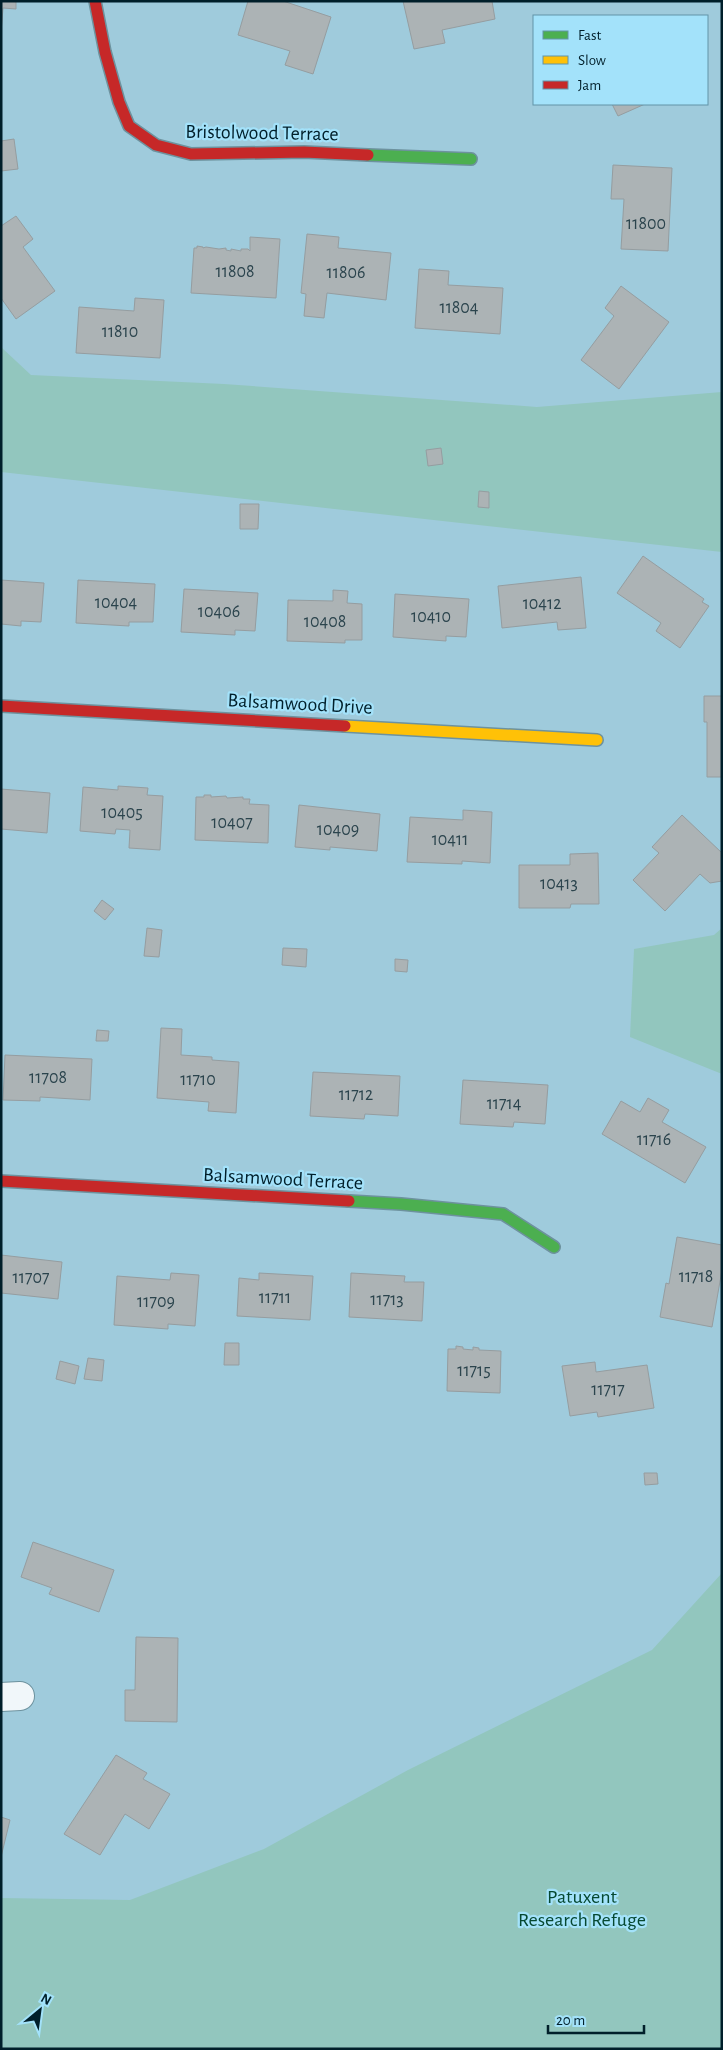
<svg xmlns="http://www.w3.org/2000/svg" width="723" height="2050" viewBox="0 0 723 2050" font-family="'Alegreya Sans',sans-serif">
	<style>
		.green { fill: #92c6be }
		.building { fill: #acb3b5; stroke: #959da0 }
		.lines { fill: none; stroke-linecap: round; stroke-linejoin: round }
		.street-casing { stroke: #6d929e; stroke-width: 30 }
		.fast-casing { stroke: #6d929e; stroke-width: 14 }
		.slow-casing { stroke: #6d929e; stroke-width: 14 }
		.jam-casing { stroke: #6d929e; stroke-width: 14 }
		.street { stroke: #f1f7fa; stroke-width: 28 }
		.fast { stroke: #4caf50; stroke-width: 11 }
		.slow { stroke: #ffc107; stroke-width: 11 }
		.jam { stroke: #c62828; stroke-width: 11 }
		.labels { text-anchor: middle; dominant-baseline: central; stroke-width: 4.5; stroke-linejoin: round; paint-order: stroke }
		.number-label { font-size: 18px; fill: #2b444d }
		.street-label { font-size: 20px; fill: #001f2a; stroke: #a3e2fa }
		.park-label { font-size: 20px; fill: #064831; stroke: #a3e2fa }
	</style>
	<rect width="100%" height="100%" fill="#9fcbdc"/>
	<g class="green">
		<polygon points="1,347 31,375 224,384 537,407 722,392 722,552 1,472"/>
		<polygon points="722,928 722,1074 630,1037 634,949 714,935"/>
		<polygon points="722,1573 722,2049 1,2049 1,1898 130,1900 264,1849 408,1770 652,1650"/>
	</g>
	<g class="building">
		<polygon points="1,1 16,1 16,9 3,8 1,33"/>
		<polygon points="248,1 283,1 331,17 313,74 285,65 290,51 238,35"/>
		<polygon points="403,1 492,1 495,19 442,30 445,43 414,49"/>
		<polygon points="612,104 645,104 618,116"/>
		<polygon points="14,139 18,169 1,171 1,141"/>
		<polygon points="613,165 672,168 668,251 621,249 624,199 611,199"/>
		<polygon points="16,216 33,239 23,247 55,291 16,319 1,298 1,226"/>
		<polygon points="307,234 339,237 338,248 391,253 386,300 327,293 324,318 304,316 306,294 301,293"/>
		<polygon points="250,237 280,239 276,298 191,293 194,248 197,248 197,246 203,247 203,248 206,247 219,249 226,248 226,250 231,251 231,249 241,251 241,249 248,249 250,251"/>
		<polygon points="419,269 449,271 448,285 503,288 500,334 415,328"/>
		<polygon points="621,286 669,322 619,389 581,360 614,316 605,308"/>
		<polygon points="135,298 164,300 160,358 76,353 79,307 134,311"/>
		<polygon points="441,448 443,464 428,466 426,450"/>
		<polygon points="479,491 489,492 489,508 478,507"/>
		<polygon points="240,504 259,504 258,529 240,529"/>
		<polygon points="643,556 704,599 702,602 709,606 680,648 656,631 661,623 617,593"/>
		<polygon points="581,577 586,628 558,630 557,622 502,628 498,586"/>
		<polygon points="1,580 44,583 41,622 21,621 21,626 1,624"/>
		<polygon points="78,580 155,584 153,622 129,622 129,626 76,623"/>
		<polygon points="184,589 258,593 255,631 235,630 235,635 181,632"/>
		<polygon points="333,590 348,591 347,603 362,604 362,640 345,640 345,643 287,641 288,600 333,601"/>
		<polygon points="395,594 469,599 466,637 446,636 446,641 393,637"/>
		<polygon points="704,696 722,696 722,777 707,777 707,722 704,722"/>
		<polygon points="118,786 148,788 147,795 163,796 160,850 129,848 130,830 116,829 115,834 80,831 83,787 118,790"/>
		<polygon points="1,789 50,793 47,833 1,829"/>
		<polygon points="204,795 211,795 211,797 226,796 227,798 243,797 243,799 250,799 249,804 269,805 268,843 195,840 196,797 204,797"/>
		<polygon points="299,805 380,814 377,851 330,847 330,850 295,847"/>
		<polygon points="463,810 492,812 490,863 462,861 462,864 407,862 410,817 463,820"/>
		<polygon points="682,815 722,853 722,881 710,883 700,874 665,911 633,880 659,853 652,847"/>
		<polygon points="598,853 599,904 571,904 570,908 519,908 519,865 570,865 570,854"/>
		<polygon points="102,900 114,909 105,920 94,911"/>
		<polygon points="147,928 162,930 159,957 144,956"/>
		<polygon points="283,948 307,949 306,967 282,965"/>
		<polygon points="395,959 408,960 407,972 395,971"/>
		<polygon points="161,1028 182,1029 181,1055 212,1057 212,1060 239,1062 236,1113 208,1111 209,1102 157,1098"/>
		<polygon points="97,1030 109,1031 108,1041 96,1041"/>
		<polygon points="5,1055 92,1059 90,1100 40,1097 40,1101 3,1100"/>
		<polygon points="313,1072 400,1076 398,1116 365,1114 364,1119 310,1116"/>
		<polygon points="463,1080 548,1085 545,1124 514,1122 513,1127 460,1124"/>
		<polygon points="648,1098 669,1110 662,1122 706,1147 685,1183 602,1134 621,1101 640,1112"/>
		<polygon points="677,1237 722,1245 722,1270 712,1327 660,1317 666,1283 669,1284"/>
		<polygon points="1,1255 62,1262 58,1299 1,1293"/>
		<polygon points="171,1273 199,1275 195,1326 168,1324 168,1329 114,1325 117,1276 170,1280"/>
		<polygon points="259,1273 313,1276 310,1320 237,1316 239,1278 259,1280"/>
		<polygon points="351,1273 405,1276 404,1282 424,1282 422,1321 349,1317"/>
		<polygon points="225,1343 239,1343 239,1365 224,1365"/>
		<polygon points="456,1346 463,1347 463,1349 473,1350 473,1347 479,1348 479,1350 501,1351 500,1393 447,1391 448,1349 456,1349"/>
		<polygon points="88,1358 104,1360 102,1381 84,1379"/>
		<polygon points="60,1361 79,1366 75,1384 56,1379"/>
		<polygon points="595,1362 596,1372 647,1365 654,1408 598,1417 597,1412 570,1416 562,1366"/>
		<polygon points="644,1473 657,1473 658,1484 645,1485"/>
		<polygon points="33,1542 114,1570 99,1612 49,1594 52,1588 21,1577"/>
		<polygon points="136,1637 178,1638 177,1722 125,1721 125,1690 135,1690"/>
		<polygon points="116,1755 147,1773 143,1779 170,1794 149,1829 125,1814 100,1855 64,1834"/>
		<polygon points="1,1817 10,1820 1,1857"/>
	</g>
	<g class="lines">
		<g class="street-casing">
			<polyline id="street" points="1,1697 20,1696"/>
		</g>
		<g class="fast-casing">
			<g id="fast">
				<polyline points="368,155 471,159"/>
				<polyline points="349,1201 401,1204 503,1214 554,1247"/>
			</g>
		</g>
		<g class="slow-casing">
			<polyline id="slow" points="345,726 597,740"/>
		</g>
		<g class="jam-casing">
			<g id="jam">
				<polyline points="95,1 105,52 119,102 129,126 156,145 191,154 304,152 368,155"/>
				<polyline points="1,706 345,726"/>
				<polyline points="1,1181 349,1201"/>
			</g>
		</g>
		<use href="#street" class="street"/>
		<use href="#fast" class="fast"/>
		<use href="#slow" class="slow"/>
		<use href="#jam" class="jam"/>
	</g>
	<g class="labels">
		<g class="number-label">
			<text x="646" y="224">11800</text>
			<text x="235" y="272">11808</text>
			<text x="346" y="273">11806</text>
			<text x="459" y="308">11804</text>
			<text x="120" y="332">11810</text>
			<text x="116" y="603">10404</text>
			<text x="542" y="604">10412</text>
			<text x="219" y="612">10406</text>
			<text x="431" y="617">10410</text>
			<text x="325" y="622">10408</text>
			<text x="122" y="813">10405</text>
			<text x="232" y="823">10407</text>
			<text x="338" y="830">10409</text>
			<text x="450" y="840">10411</text>
			<text x="559" y="884">10413</text>
			<text x="48" y="1078">11708</text>
			<text x="198" y="1080">11710</text>
			<text x="356" y="1095">11712</text>
			<text x="504" y="1104">11714</text>
			<text x="654" y="1140">11716</text>
			<text x="696" y="1277">11718</text>
			<text x="31" y="1278">11707</text>
			<text x="275" y="1298">11711</text>
			<text x="387" y="1300">11713</text>
			<text x="156" y="1302">11709</text>
			<text x="474" y="1371">11715</text>
			<text x="608" y="1390">11717</text>
		</g>
		<g class="street-label">
			<text transform="translate(262 133) rotate(1)">Bristolwood Terrace</text>
			<text transform="translate(300 704) rotate(3)">Balsamwood Drive</text>
			<text transform="translate(283 1179) rotate(3)">Balsamwood Terrace</text>
		</g>
		<g class="park-label">
			<text x="582" y="1897">Patuxent<tspan x="582" dy="23">Research Refuge</tspan></text>
		</g>
	</g>
	<rect width="723" height="2050" fill="none" stroke="#001f2a" stroke-width="5"/>
	<rect x="533" y="15" width="175" height="90" fill="#a3e2fa" stroke="#6294a7"/>
	<rect x="543" y="31" width="25" height="8" fill="#4caf50" stroke="#6294a7"/>
	<text x="578" y="40" font-size="15" fill="#001f2a">Fast</text>
	<rect x="543" y="56" width="25" height="8" fill="#ffc107" stroke="#6294a7"/>
	<text x="578" y="65" font-size="15" fill="#001f2a">Slow</text>
	<rect x="543" y="81" width="25" height="8" fill="#c62828" stroke="#6294a7"/>
	<text x="578" y="90" font-size="15" fill="#001f2a">Jam</text>
	<g transform="translate(40 2010) rotate(29)" stroke="#a3e2fa" stroke-width="4" paint-order="stroke">
	<path d="M0-4L9 19L0 12L-9 19Z" fill="#001f2a"/>
	<text y="-8" font-size="14" font-weight="bold" text-anchor="middle" fill="#001f2a">N</text>
	</g>
	<path d="M548 2025v8h96v-8" fill="none" stroke="#001f2a" stroke-width="2.5"/>
	<text x="556" y="2025" font-size="15" fill="#001f2a" stroke="#a3e2fa" stroke-width="4" paint-order="stroke">20 m</text>
</svg>
